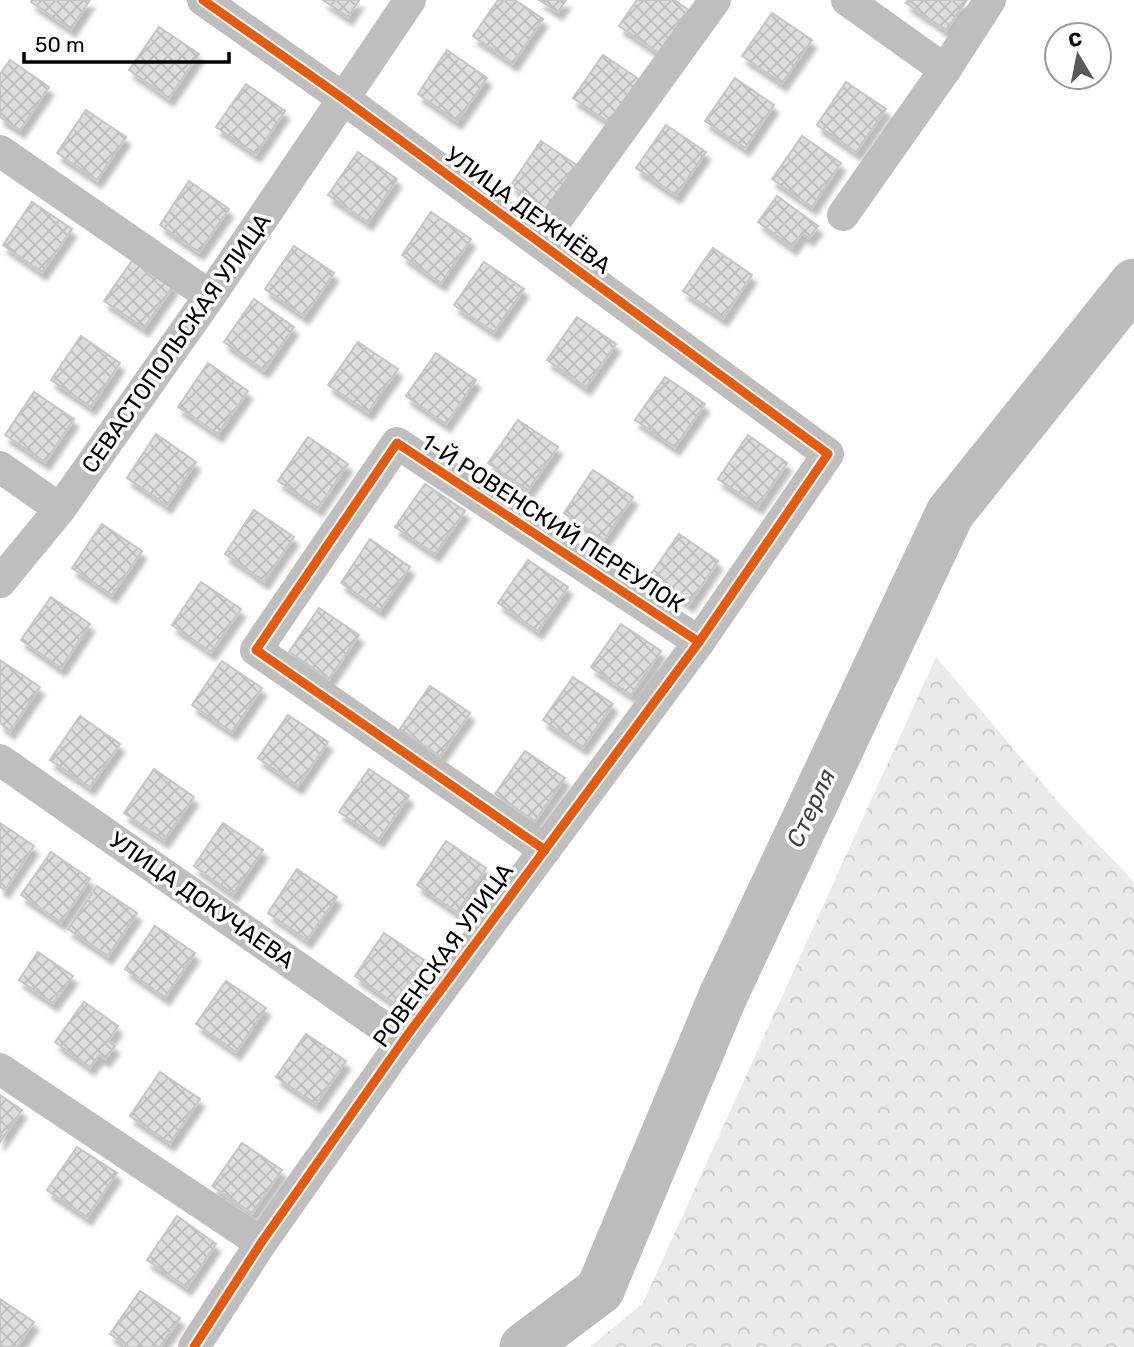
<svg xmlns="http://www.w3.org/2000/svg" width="1134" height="1347" viewBox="0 0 1134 1347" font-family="Rubik,sans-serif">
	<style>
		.forest { fill: url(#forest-crowns) }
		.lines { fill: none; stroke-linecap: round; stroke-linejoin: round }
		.river { stroke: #bcbcbc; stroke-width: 49 }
		.building { fill: url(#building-cross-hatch); stroke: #c5c5c5; stroke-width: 2; filter: url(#shadow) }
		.minor { stroke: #bebebe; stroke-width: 32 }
		.cycleway-casing { stroke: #fff; stroke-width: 13 }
		.cycleway { stroke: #e8590c; stroke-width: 9 }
		.labels { text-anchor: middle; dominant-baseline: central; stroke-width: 7; stroke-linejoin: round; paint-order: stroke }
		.street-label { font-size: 23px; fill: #000; stroke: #fff }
		.water-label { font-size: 24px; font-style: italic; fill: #414141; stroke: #fff }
	</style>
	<defs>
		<pattern id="forest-crowns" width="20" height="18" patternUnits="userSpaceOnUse" patternTransform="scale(1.75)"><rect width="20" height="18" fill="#eaeaea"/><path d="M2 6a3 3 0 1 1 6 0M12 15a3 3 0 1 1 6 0" fill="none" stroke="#c7c7c7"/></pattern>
		<pattern id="building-cross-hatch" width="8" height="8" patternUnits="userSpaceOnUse" patternTransform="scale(1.75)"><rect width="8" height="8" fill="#ddd"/><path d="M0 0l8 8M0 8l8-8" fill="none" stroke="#bcbcbc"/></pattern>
		<filter id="shadow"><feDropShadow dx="4.5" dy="8" stdDeviation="2" flood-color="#0004"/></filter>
	</defs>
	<rect width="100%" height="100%" fill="#fff"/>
	<polygon class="forest" points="936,657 1060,804 1134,882 1134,1347 590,1347 643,1303"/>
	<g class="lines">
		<polyline class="river" points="524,1347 600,1290 723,996 950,513 1134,283"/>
	</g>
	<g class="building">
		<polygon points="32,0 90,0 71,29 31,2"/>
		<polygon points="323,0 359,0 348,17"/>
		<polygon points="498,0 515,0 543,19 513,63 473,36"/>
		<polygon points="539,0 566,0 558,12"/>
		<polygon points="637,0 674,0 689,10 659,53 619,26"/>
		<polygon points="908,0 967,0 946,30 906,3"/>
		<polygon points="772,13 812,40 782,83 742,56"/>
		<polygon points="159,27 199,54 169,98 129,70"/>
		<polygon points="447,50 487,78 457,121 418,94"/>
		<polygon points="603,55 643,82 613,125 573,98"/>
		<polygon points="10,60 49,87 20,130 0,117 0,74"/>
		<polygon points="735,78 774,105 745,148 705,121"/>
		<polygon points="846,82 886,109 856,152 817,125"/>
		<polygon points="246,84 285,111 256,154 216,127"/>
		<polygon points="86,110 126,137 97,180 57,153"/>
		<polygon points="666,125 706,152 676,195 636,168"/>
		<polygon points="802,136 841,163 812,207 772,179"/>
		<polygon points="541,141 581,168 551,212 511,185"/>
		<polygon points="358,152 397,179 368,222 328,195"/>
		<polygon points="189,181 229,209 199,252 160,225"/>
		<polygon points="777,196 818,226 809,238 802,233 792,247 758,222"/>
		<polygon points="32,202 72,229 42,272 3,245"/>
		<polygon points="431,212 471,239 441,283 402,255"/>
		<polygon points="294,246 334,273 304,316 265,289"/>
		<polygon points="713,248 752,275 723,318 683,291"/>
		<polygon points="134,258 174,285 144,328 104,301"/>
		<polygon points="484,262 524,289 494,332 454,305"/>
		<polygon points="254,299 294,327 264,370 224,342"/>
		<polygon points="577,317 616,344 586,387 547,360"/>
		<polygon points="81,336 120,363 91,407 51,380"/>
		<polygon points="358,342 398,369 368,412 328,385"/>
		<polygon points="436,353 476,380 446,424 406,396"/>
		<polygon points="208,363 248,391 218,434 178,407"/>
		<polygon points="665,377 705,404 675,447 635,420"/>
		<polygon points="34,392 74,419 45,462 5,435"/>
		<polygon points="518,420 558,447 528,490 488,463"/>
		<polygon points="156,434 196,462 167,505 127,478"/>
		<polygon points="748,435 787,463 758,506 718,479"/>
		<polygon points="308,437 348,464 318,508 278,481"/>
		<polygon points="593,470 633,497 604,540 564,513"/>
		<polygon points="425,484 465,511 435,554 395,527"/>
		<polygon points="254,510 294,537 264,581 225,554"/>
		<polygon points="102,524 142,551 112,595 72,568"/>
		<polygon points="679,534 718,561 689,604 649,577"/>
		<polygon points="370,539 410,567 380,610 341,583"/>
		<polygon points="528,560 568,587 538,631 498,603"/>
		<polygon points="201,582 241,609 211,652 172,625"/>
		<polygon points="51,597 90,624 61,668 21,640"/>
		<polygon points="319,608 359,635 329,679 289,652"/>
		<polygon points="621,624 661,651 631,695 591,667"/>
		<polygon points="0,660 40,687 10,731 0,723"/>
		<polygon points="222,661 262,688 232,732 192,705"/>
		<polygon points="573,677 613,704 583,747 543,720"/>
		<polygon points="430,686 470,713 440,756 400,729"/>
		<polygon points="288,715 328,742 298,786 258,758"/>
		<polygon points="80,716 120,744 90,787 50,760"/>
		<polygon points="525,751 565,778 535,821 495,794"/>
		<polygon points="154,769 194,797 164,840 124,813"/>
		<polygon points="369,769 409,796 379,839 339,812"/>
		<polygon points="0,823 34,846 5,890 0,887"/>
		<polygon points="223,823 263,850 233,894 194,866"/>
		<polygon points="446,841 486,868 457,912 417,885"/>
		<polygon points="51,852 90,879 61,922 21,895"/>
		<polygon points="297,869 337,897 307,940 268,913"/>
		<polygon points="97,886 137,913 108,956 68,929"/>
		<polygon points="155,926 195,953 165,997 125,969"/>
		<polygon points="384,933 424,960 394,1003 355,976"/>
		<polygon points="38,952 73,976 53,1003 19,980"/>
		<polygon points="226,981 266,1008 236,1052 196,1024"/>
		<polygon points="84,1002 118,1026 108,1041 115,1046 105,1059 99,1055 90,1067 55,1042"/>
		<polygon points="306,1034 346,1061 316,1104 276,1077"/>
		<polygon points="160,1072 200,1099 170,1143 130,1116"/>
		<polygon points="0,1095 22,1110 0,1142"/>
		<polygon points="242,1143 282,1170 252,1213 212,1186"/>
		<polygon points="77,1147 117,1173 87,1217 47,1190"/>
		<polygon points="177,1216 216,1244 187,1287 147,1260"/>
		<polygon points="140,1291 180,1318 160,1347 129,1347 110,1334"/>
		<polygon points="0,1299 34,1322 17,1347 0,1347"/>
	</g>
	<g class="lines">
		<g class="minor">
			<polyline points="847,0 945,70"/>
			<polyline points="0,151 210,296"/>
			<polyline points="843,215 945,70 990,0"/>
			<polyline points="540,242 715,0"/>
			<polyline points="0,467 60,509"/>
			<polyline points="0,582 60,509 210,296 410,0"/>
			<polyline points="0,760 403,1041"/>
			<polyline points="545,850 256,650 397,443 699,642"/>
			<polyline points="0,1069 261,1243"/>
			<polyline points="194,1347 261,1243 403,1041 699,642 828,454 344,99 203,0"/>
		</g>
		<g class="cycleway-casing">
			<g id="cycleway">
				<polyline points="545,850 256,650 397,443 699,642"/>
				<polyline points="194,1347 261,1243 403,1041 699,642 828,454 344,99 203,0"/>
			</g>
		</g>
		<use href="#cycleway" class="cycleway"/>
	</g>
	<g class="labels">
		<g class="street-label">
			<text transform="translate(528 210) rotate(36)">УЛИЦА ДЕЖНЁВА</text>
			<text transform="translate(176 343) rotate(-55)">СЕВАСТОПОЛЬСКАЯ УЛИЦА</text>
			<text transform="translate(553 523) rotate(33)">1-Й РОВЕНСКИЙ ПЕРЕУЛОК</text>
			<text transform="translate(202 900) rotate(35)">УЛИЦА ДОКУЧАЕВА</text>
			<text transform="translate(443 955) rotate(-54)">РОВЕНСКАЯ УЛИЦА</text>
		</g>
		<g class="water-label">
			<text transform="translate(811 808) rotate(-65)">Стерля</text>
		</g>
	</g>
	<g transform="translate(1078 56) rotate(350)"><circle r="33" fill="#ffffff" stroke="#999999" stroke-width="2"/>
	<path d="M0-5L12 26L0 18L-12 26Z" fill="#595959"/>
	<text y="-10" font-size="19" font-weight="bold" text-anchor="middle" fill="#000000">С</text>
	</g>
	<path d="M24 52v10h205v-10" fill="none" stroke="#000000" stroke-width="3.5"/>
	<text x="35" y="52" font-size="21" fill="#000000" stroke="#ffffff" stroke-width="5" paint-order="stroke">50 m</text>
</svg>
